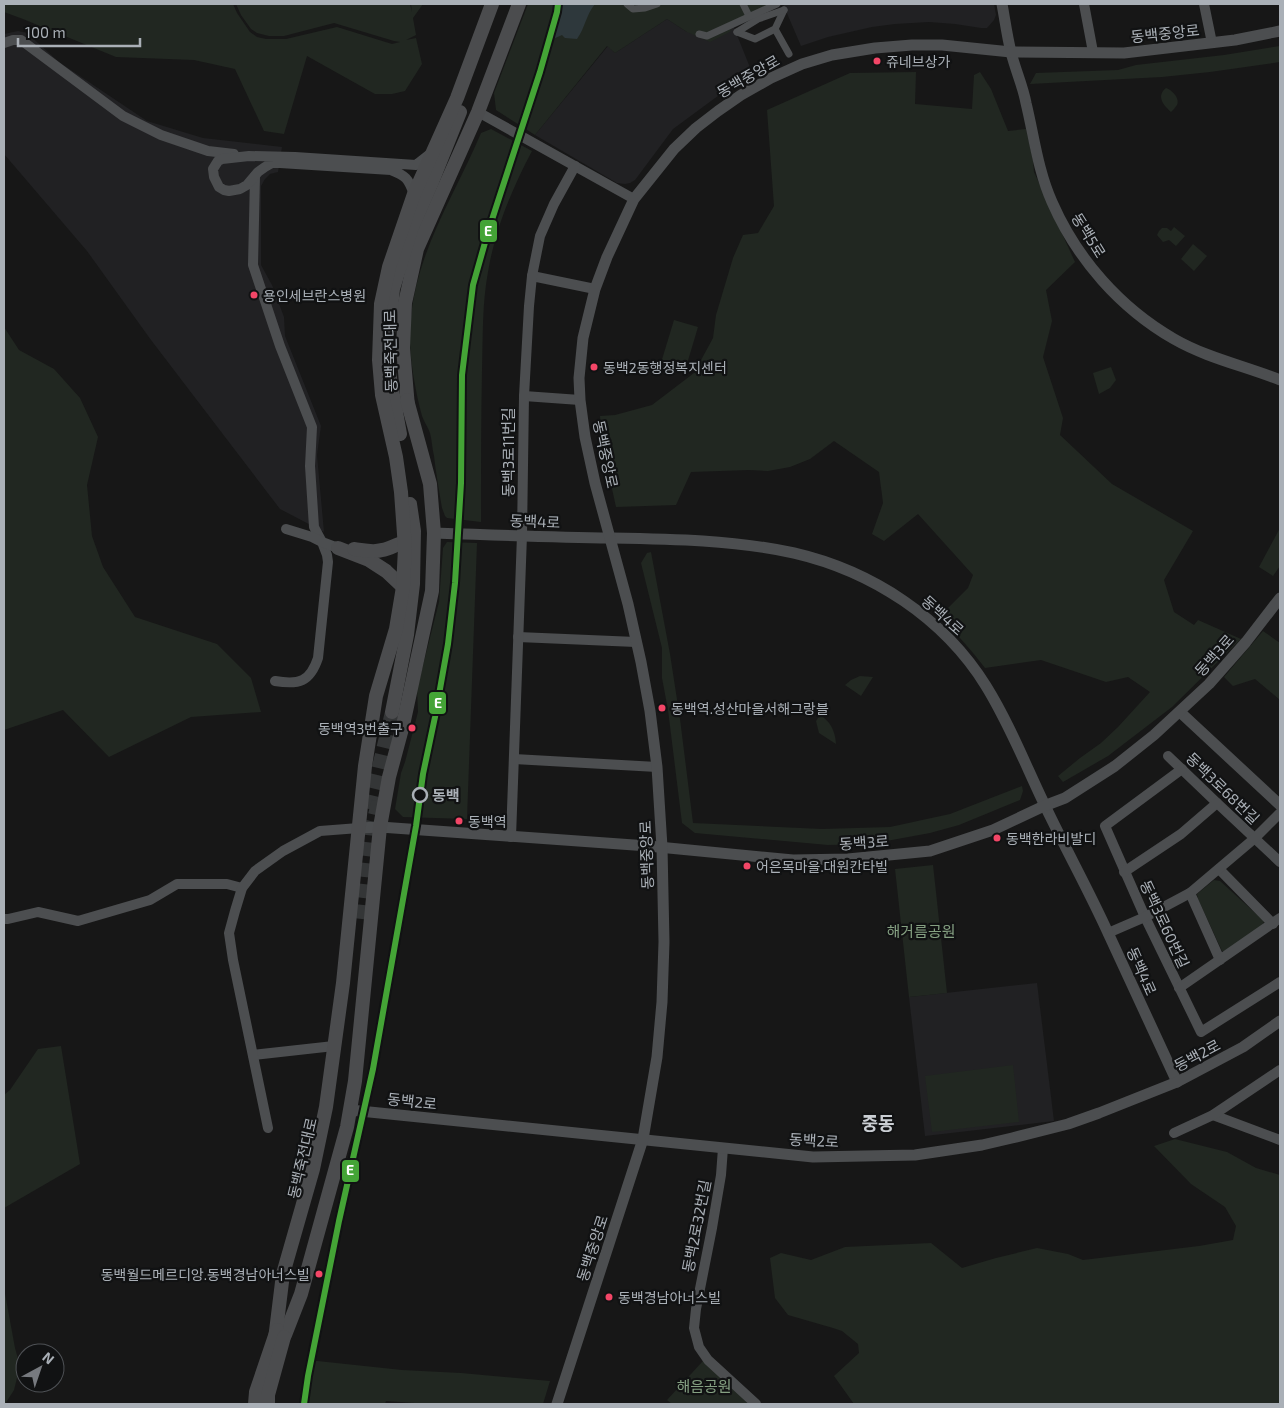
<svg xmlns="http://www.w3.org/2000/svg" width="1284" height="1408" viewBox="0 0 1284 1408" font-family="'Exo 2','Noto Sans KR',sans-serif">
	<style>
		.built { fill: #212123 }
		.green { fill: #212721 }
		.water { fill: #2e383c }
		.lines { fill: none; stroke-linecap: round; stroke-linejoin: round }
		.secondary-tunnel { stroke: #343637; stroke-width: 14; stroke-dasharray: 14 7; stroke-linecap: butt }
		.pedestrian { stroke: #4c4e50; stroke-width: 7 }
		.minor { stroke: #4c4e50; stroke-width: 10 }
		.tertiary { stroke: #4c4e50; stroke-width: 11 }
		.secondary { stroke: #4b4c4e; stroke-width: 14 }
		.rail-1-casing { stroke: #111213; stroke-width: 10 }
		.rail-1 { stroke: #44a436; stroke-width: 6 }
		.bus-dot { fill: #f34667; stroke: #111213; stroke-width: 2 }
		.stop-dot { fill: #111213; stroke: #aab0b7; stroke-width: 2.5 }
		.labels { text-anchor: middle; dominant-baseline: central; stroke-width: 4.5; stroke-linejoin: round; paint-order: stroke }
		.bus-label { font-size: 14px; fill: #aab0b7; stroke: #111213; text-anchor: start }
		.street-label { font-size: 15px; fill: #aab0b7; stroke: #111213 }
		.stop-label { font-size: 15px; font-weight: bold; fill: #aab0b7; stroke: #111213; text-anchor: start }
		.park-label { font-size: 15px; fill: #85a082; stroke: #111213 }
		.quarter-label { font-size: 18px; font-weight: bold; fill: #caced3; stroke: #111213 }
		.line-badge { stroke: #111213; stroke-width: 2 }
		.badge-label { font-size: 14px; text-anchor: middle; font-weight: bold; fill: #fff }
	</style>
	<rect width="100%" height="100%" fill="#171717"/>
	<g class="built">
		<polygon points="783,4 994,4 996,15 994,20 987,28 981,28 955,24 929,22 895,24 872,27 828,37 801,46"/>
		<polygon points="667,19 687,32 733,25 753,75 730,87 673,129 635,180 630,183 625,184 617,183 535,135 608,46 615,53"/>
		<polygon points="18,31 27,33 59,62 147,121 203,138 282,147 278,172 270,174 265,179 261,186 261,265 272,285 284,317 285,336 321,426 317,455 324,532 280,509 151,340 87,251 4,154 4,34"/>
		<polygon points="1037,983 1054,1121 925,1136 909,997"/>
	</g>
	<g class="green">
		<polygon points="4,4 233,4 237,13 250,32 257,37 266,39 286,39 337,27 392,44 400,42 394,41 334,23 284,36 269,36 257,33 251,29 241,15 236,4 410,4 412,12 411,4 423,4 413,18 416,35 406,40 416,38 422,64 405,91 392,94 375,94 307,56 284,134 264,131 235,69 194,60 116,57 23,19 4,12"/>
		<polygon points="528,4 781,4 733,25 730,32 710,42 687,32 667,19 615,53 607,46 535,135 496,110 494,93"/>
		<polygon points="1280,46 1280,62 1210,72 1162,77 1030,84 1036,73 1118,70 1136,65 1224,55"/>
		<path d="M916 72 915 104 972 109 974 75 980 72 991 89 1008 131 1026 129 1033 160 1034 172 1075 262 1046 290 1052 321 1043 357 1063 418 1060 435 1112 484 1193 531 1164 580 1174 612 1194 625 1198 620 1241 639 1172 707 1108 756 1063 782 1058 776 1080 758 1101 743 1118 727 1150 692 1128 677 1106 682 1041 660 985 668C971 650 956 632 939 617L968 588 973 575 918 514 884 541 872 534 883 503 879 472 834 441 810 459 790 467 768 471 749 470 691 472 676 505 616 507 603 448 600 416 615 415 652 405 694 373 713 338 716 315 733 258 743 235 758 233 774 206 767 110 850 73Z"/>
		<path d="M1166 88C1172 90 1180 98 1177 105 1175 108 1173 110 1171 112 1163 105 1156 96 1166 88Z"/>
		<path d="M491 129 532 151C512 189 495 229 488 272 482 304 483 337 482 370 481 421 481 471 481 522L447 518 445 516 442 508C439 491 436 473 434 456 432 448 432 440 430 433 428 427 424 422 422 416 416 394 411 366 410 344 408 263 451 204 481 133Z"/>
		<polygon points="1174,227 1185,236 1176,246 1169,240 1163,242 1157,235 1159,231 1162,228 1167,228 1171,231"/>
		<polygon points="1193,244 1207,256 1194,271 1181,259"/>
		<polygon points="674,320 698,327 684,374 660,366"/>
		<polygon points="4,327 19,350 54,369 80,398 98,437 87,485 92,536 103,567 135,617 217,644 251,678 261,712 191,717 109,757 63,710 4,730"/>
		<polygon points="1111,367 1116,380 1110,388 1099,394 1093,373"/>
		<polygon points="1280,528 1280,566 1273,576 1259,567"/>
		<polygon points="447,542 477,543 467,819 403,817 395,809 401,773 405,762 418,712 417,689 439,602 443,548"/>
		<polygon points="651,552 670,654 680,719 693,823 822,829 890,827 950,814 1022,786 1023,791 1020,800 959,825 930,833 870,844 828,845 695,833 682,823 668,710 662,678 662,648 641,563 647,553"/>
		<polygon points="1263,631 1280,643 1280,700 1255,679 1233,686 1224,677"/>
		<polygon points="860,676 873,677 861,696 845,685 851,680"/>
		<path d="M820 715C831 722 835 731 836 744L819 733 816 721Z"/>
		<polygon points="933,865 947,993 909,997 895,869"/>
		<polygon points="1214,880 1220,881 1264,921 1262,927 1228,951 1222,951 1198,899 1197,894"/>
		<polygon points="61,1046 80,1164 4,1208 4,1095 10,1090 38,1049"/>
		<polygon points="1013,1065 1019,1122 932,1132 925,1076"/>
		<polygon points="1175,1139 1227,1152 1256,1168 1280,1175 1280,1404 854,1404 834,1376 859,1353 858,1344 842,1331 833,1328 788,1315 775,1298 770,1258 781,1253 811,1260 845,1247 931,1243 962,1268 996,1258 1037,1248 1068,1254 1083,1260 1199,1246 1233,1240 1236,1226 1225,1207 1191,1184 1154,1146"/>
		<polygon points="4,1288 15,1348 20,1366 14,1390 5,1404 4,1404"/>
		<polygon points="308,1360 402,1370 461,1373 550,1381 543,1404 428,1404 386,1401 385,1404 300,1404"/>
		<polygon points="703,1361 749,1404 672,1404 667,1400"/>
	</g>
	<path class="water" d="M558 4H595C586 15 585 28 577 39L565 38 562 35 553 39 555 12Z"/>
	<g class="lines">
		<g class="secondary-tunnel">
			<polyline points="369,809 392,712"/>
			<polyline points="362,919 372,827 379,799"/>
		</g>
		<g class="pedestrian">
			<polyline points="627,4 633,9 645,8 657,4"/>
			<polyline points="743,4 749,16"/>
			<polyline points="775,29 789,54"/>
			<polyline points="737,32 755,39 775,29 784,10"/>
			<polyline points="737,32 758,19 784,10"/>
			<polyline points="699,34 707,36 777,4"/>
		</g>
		<g class="minor">
			<polyline points="1084,4 1093,52"/>
			<polyline points="1204,4 1212,43"/>
			<polyline points="4,43 13,40 21,40 123,116 161,135 208,151 234,154"/>
			<polyline points="478,112 634,199"/>
			<path d="M255 176 253 265 280 346 312 427 310 466 314 527 322 542 327 555 328 562 318 658C310 682 299 685 275 681"/>
			<path d="M414 194C408 178 406 176 391 170L280 163H272L265 167 258 172 247 185 240 189 229 191 224 190 219 187 214 177 213 169 218 161 222 159 249 156 295 157 416 165 430 154"/>
			<polyline points="532,276 595,289"/>
			<polyline points="524,396 580,400"/>
			<polyline points="286,529 312,537 322,542 338,548"/>
			<polyline points="518,637 636,642"/>
			<polyline points="1168,756 1217,803 1280,862"/>
			<polyline points="514,759 657,767"/>
			<polyline points="1182,769 1105,826 1145,917 1201,1032 1280,982"/>
			<polyline points="511,837 522,535 524,396 529,306 532,276 540,236 554,204 575,166"/>
			<polyline points="1219,869 1273,924"/>
			<polyline points="1124,872 1181,834 1217,803"/>
			<polyline points="1190,893 1220,960"/>
			<polyline points="4,919 8,919 38,912 78,921 150,900 177,884 227,884 242,888"/>
			<polyline points="1108,933 1145,917 1190,893 1255,838 1280,813"/>
			<polyline points="1179,988 1280,918"/>
			<polyline points="253,1055 334,1046"/>
			<polyline points="1213,1115 1280,1140"/>
			<polyline points="268,1128 233,960 229,933 235,911 242,888 255,871 283,851 320,831 359,828"/>
			<polyline points="1174,1133 1213,1115 1280,1070"/>
			<polyline points="723,1148 721,1175 712,1228 696,1309 694,1328 699,1347 708,1360 756,1404"/>
		</g>
		<g class="tertiary">
			<path d="M1002 4C1005 20 1007 36 1011 52 1015 69 1023 86 1026 103 1034 136 1038 171 1052 202 1077 259 1120 308 1174 339 1207 358 1245 366 1280 380"/>
			<path d="M434 533C493 535 552 537 611 538 672 539 734 540 794 553 872 571 944 618 986 686 1012 728 1029 774 1051 818 1070 857 1091 895 1109 935 1132 984 1154 1033 1177 1082"/>
			<polyline points="1180,712 1280,805"/>
			<polyline points="359,828 380,827 648,846 793,860 848,859 930,851 993,830 1044,806 1065,798 1115,766 1154,735 1209,684 1246,642 1280,598"/>
			<polyline points="350,1110 813,1157 915,1155 982,1145 1012,1138 1068,1124 1099,1113 1177,1082 1243,1047 1280,1021"/>
			<polyline points="557,1404 643,1139 657,1057 662,1002 664,942 662,847 657,767 650,711 641,662 628,604 595,483 585,437 580,400 579,378 583,338 595,289 607,257 634,199 674,149 696,128 718,111 741,95 771,78 802,64 832,55 875,48 912,45 942,45 1011,52 1124,53 1235,40 1280,31"/>
		</g>
		<g class="secondary">
			<polyline points="408,407 403,348 405,303 417,249 478,112 519,4"/>
			<polyline points="400,434 386,356 393,289 411,230 432,182 460,112"/>
			<polyline points="338,548 369,560 386,571 403,587"/>
			<path d="M354 549C363 550 373 553 382 550 390 549 396 544 405 542"/>
			<polyline points="392,712 407,635 413,584 414,531 410,504"/>
			<polyline points="285,1335 301,1294 347,1127 355,1081 380,827 389,777 403,725 432,591 434,533 430,484 407,400"/>
			<polyline points="275,1339 283,1274 313,1169 326,1107 343,983 365,766 376,696 396,629 403,587 405,548 401,492 396,457 382,395 379,360 381,304 389,267 414,194 457,98 492,4"/>
			<polyline points="255,1404 256,1392 277,1330"/>
			<polyline points="268,1404 268,1395 284,1337"/>
		</g>
		<g class="rail-1-casing">
			<polyline id="rail-1" points="304,1404 308,1376 339,1221 373,1069 416,826 423,774 435,717 448,644 455,583 461,483 462,375 473,285 488,232 540,72 557,12 558,4"/>
		</g>
		<use href="#rail-1" class="rail-1"/>
	</g>
	<g class="bus-dot">
		<circle cx="877" cy="61" r="4.5"/>
		<circle cx="254" cy="295" r="4.5"/>
		<circle cx="594" cy="367" r="4.5"/>
		<circle cx="662" cy="708" r="4.5"/>
		<circle cx="412" cy="728" r="4.5"/>
		<circle cx="459" cy="821" r="4.5"/>
		<circle cx="997" cy="838" r="4.5"/>
		<circle cx="747" cy="866" r="4.5"/>
		<circle cx="319" cy="1274" r="4.5"/>
		<circle cx="609" cy="1297" r="4.5"/>
	</g>
	<circle class="stop-dot" cx="420" cy="795" r="7"/>
	<g class="labels">
		<g class="bus-label">
			<text x="886" y="61">쥬네브상가</text>
			<text x="263" y="295">용인세브란스병원</text>
			<text x="603" y="367">동백2동행정복지센터</text>
			<text x="671" y="708">동백역.성산마을서해그랑블</text>
			<text x="403" y="728" text-anchor="end">동백역3번출구</text>
			<text x="468" y="821">동백역</text>
			<text x="1006" y="838">동백한라비발디</text>
			<text x="756" y="866">어은목마을.대원칸타빌</text>
			<text x="310" y="1274" text-anchor="end">동백월드메르디앙.동백경남아너스빌</text>
			<text x="618" y="1297">동백경남아너스빌</text>
		</g>
		<g class="street-label">
			<text transform="translate(1165 33) rotate(-6)">동백중앙로</text>
			<text transform="translate(748 76) rotate(-30)">동백중앙로</text>
			<text transform="translate(1089 235) rotate(58)">동백5로</text>
			<text transform="translate(390 351) rotate(-91)">동백죽전대로</text>
			<text transform="translate(508 452) rotate(-90)">동백3로11번길</text>
			<text transform="translate(606 454) rotate(78)">동백중앙로</text>
			<text transform="translate(535 521) rotate(2)">동백4로</text>
			<text transform="translate(943 615) rotate(42)">동백4로</text>
			<text transform="translate(1214 655) rotate(-48)">동백3로</text>
			<text transform="translate(1223 788) rotate(44)">동백3로68번길</text>
			<text transform="translate(864 842) rotate(-4)">동백3로</text>
			<text transform="translate(646 855) rotate(-92)">동백중앙로</text>
			<text transform="translate(1165 924) rotate(65)">동백3로60번길</text>
			<text transform="translate(1142 971) rotate(66)">동백4로</text>
			<text transform="translate(1197 1055) rotate(-28)">동백2로</text>
			<text transform="translate(412 1101) rotate(6)">동백2로</text>
			<text transform="translate(814 1140) rotate(3)">동백2로</text>
			<text transform="translate(302 1158) rotate(-77)">동백죽전대로</text>
			<text transform="translate(696 1226) rotate(-79)">동백2로32번길</text>
			<text transform="translate(592 1248) rotate(-72)">동백중앙로</text>
		</g>
		<g class="stop-label">
			<text x="432" y="795">동백</text>
		</g>
		<g class="park-label">
			<text x="921" y="931">해거름공원</text>
			<text x="704" y="1386">해음공원</text>
		</g>
		<g class="quarter-label">
			<text x="878" y="1123">중동</text>
		</g>
	</g>
	<g class="line-badge">
		<rect x="479" y="219" width="19" height="24" rx="5" fill="#44a436"/>
		<rect x="428" y="691" width="19" height="24" rx="5" fill="#44a436"/>
		<rect x="341" y="1159" width="19" height="24" rx="5" fill="#44a436"/>
	</g>
	<g class="badge-label">
		<text x="488" y="236">E</text>
		<text x="438" y="708">E</text>
		<text x="350" y="1175">E</text>
	</g>
	<rect width="1284" height="1408" fill="none" stroke="#aab0b7" stroke-width="10"/>
	<g transform="translate(40 1368) rotate(40)"><circle r="24" fill="#111213" stroke="#4e5155"/>
	<path d="M0-4L9 19L0 12L-9 19Z" fill="#777a7f"/>
	<text y="-8" font-size="14" font-weight="bold" text-anchor="middle" fill="#aab0b7">N</text>
	</g>
	<path d="M18 38v8h122v-8" fill="none" stroke="#aab0b7" stroke-width="2.5"/>
	<text x="25" y="38" font-size="15" fill="#aab0b7" stroke="#111213" stroke-width="4" paint-order="stroke">100 m</text>
</svg>
